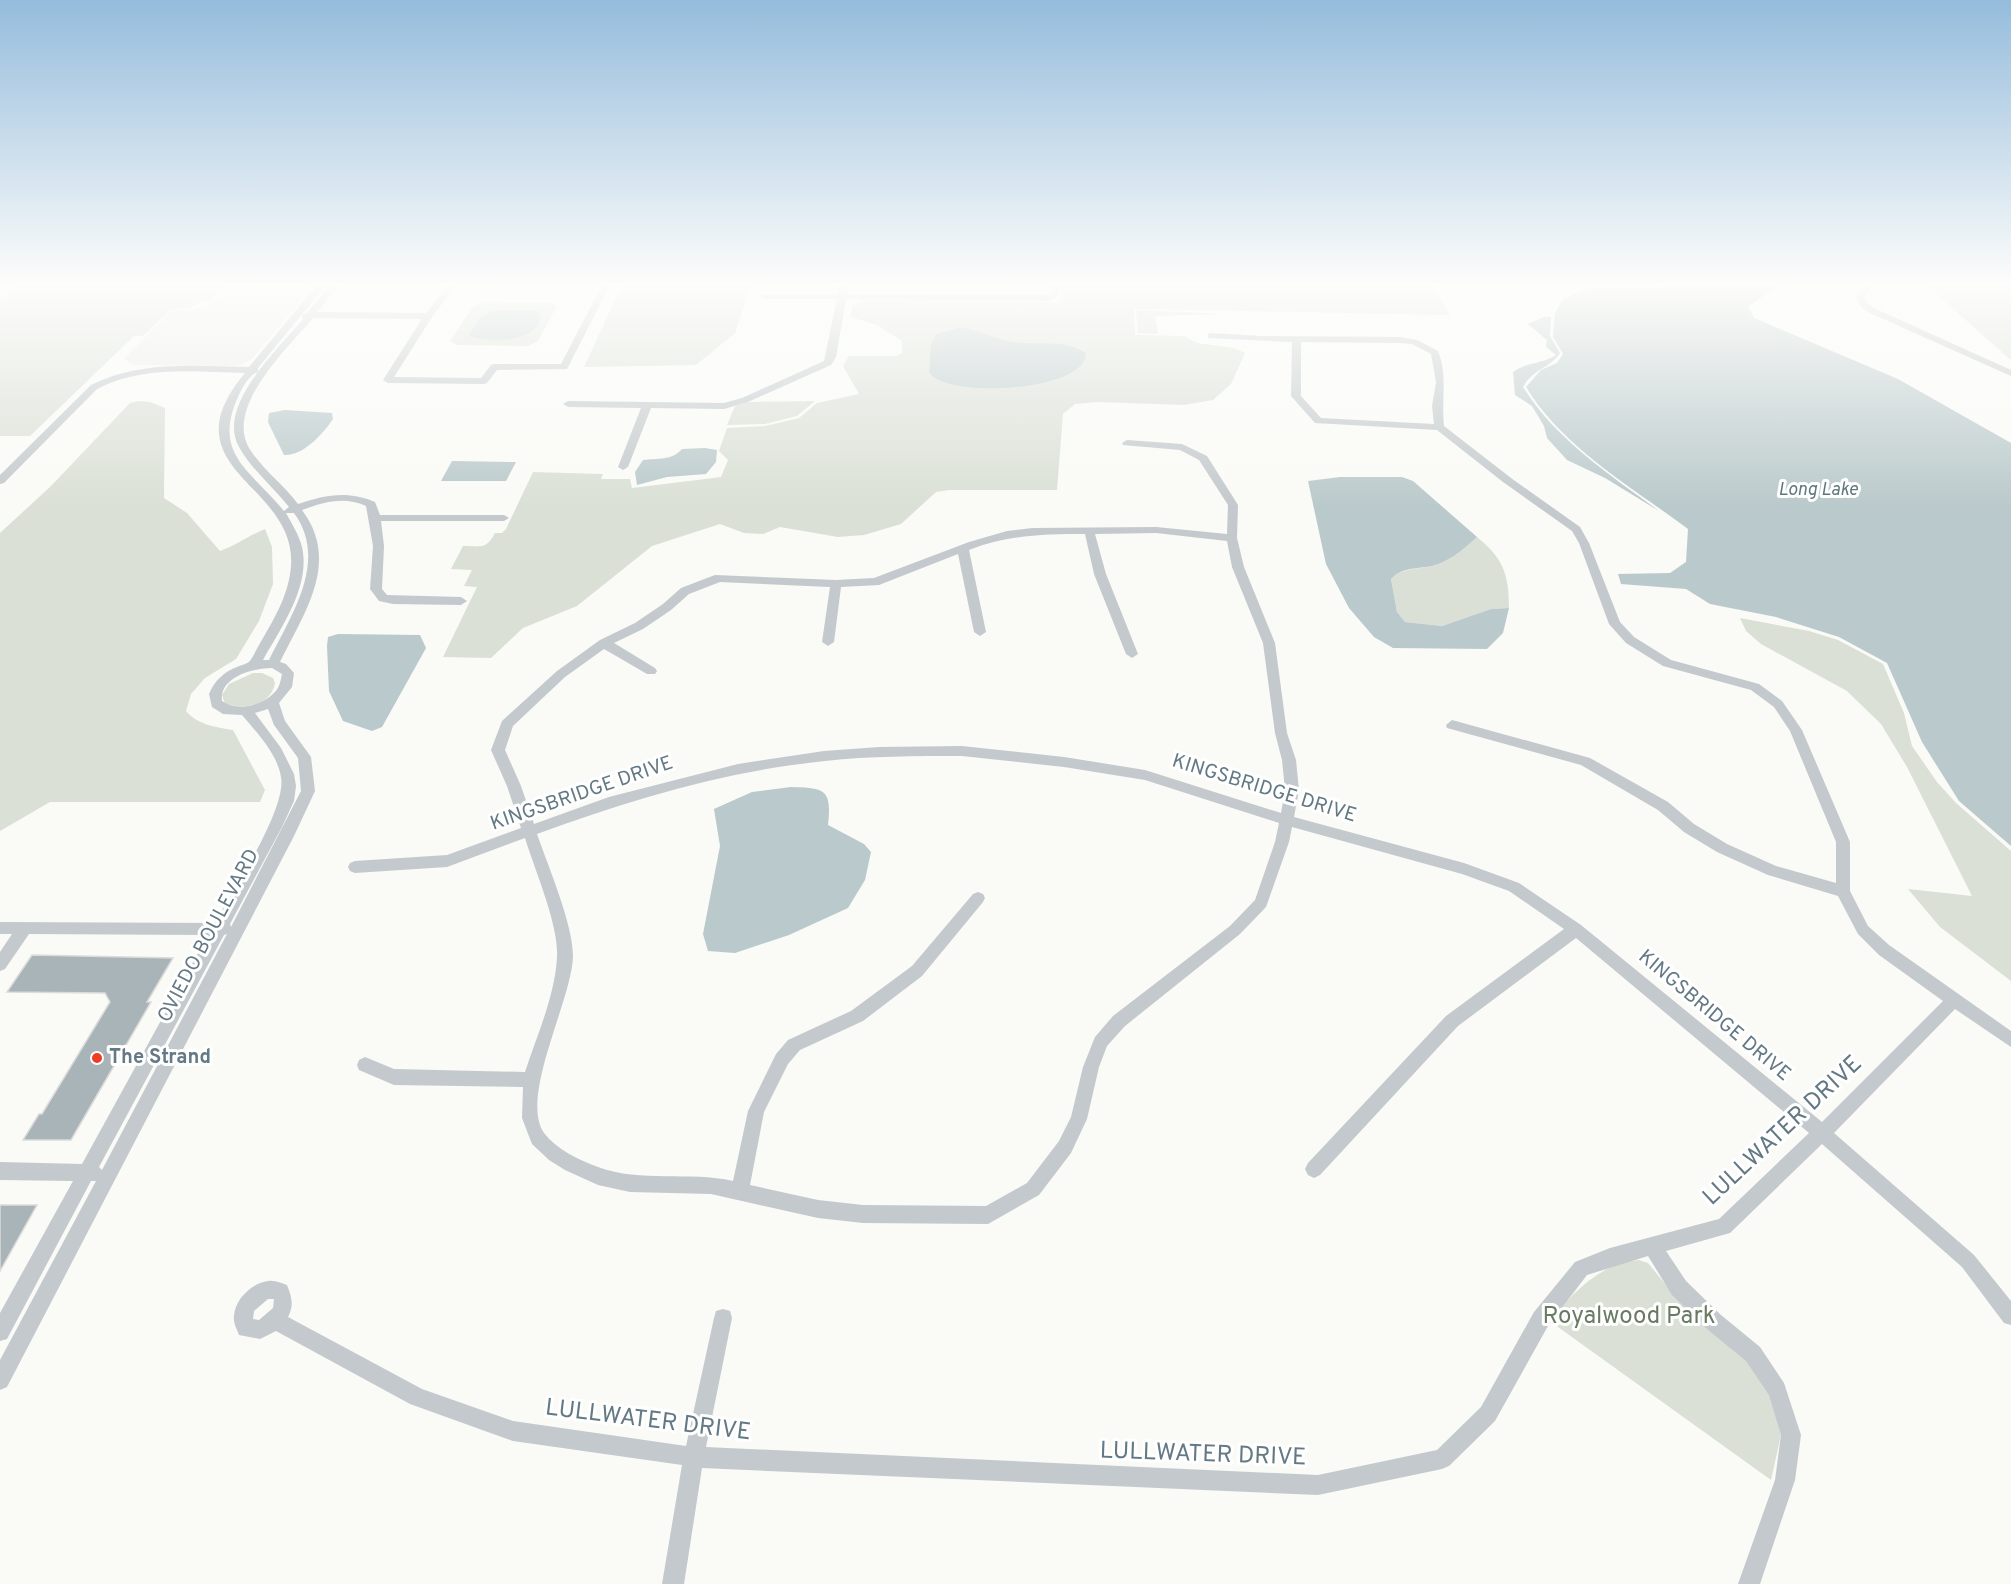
<svg xmlns="http://www.w3.org/2000/svg" width="2011" height="1584" viewBox="0 0 2011 1584" font-family="Overpass,sans-serif">
	<style>
		.built { fill: #ebebea }
		.green { fill: #dae0d6 }
		.water { fill: #bac9cb }
		.building { fill: #a9b4b9; stroke: #dcdbd9; stroke-width: 1.5 }
		.lines { fill: none; stroke-linecap: round; stroke-linejoin: round }
		.minor { fill: #c3c9cc; fill-rule: evenodd }
		.poi-dot { fill: #ec3d25; stroke: #fff; stroke-width: 2 }
		.labels { text-anchor: middle; dominant-baseline: central; stroke-width: 6; stroke-linejoin: round; paint-order: stroke }
		.far-water-label { font-size: 18px; font-style: italic; fill: #5e787d; stroke: #fff }
		.street-label { font-size: 20px; fill: #637984; stroke: #fff }
		.poi-label { font-size: 20px; font-weight: bold; fill: #637984; stroke: #fff; text-anchor: start }
		.near-street-label { font-size: 24px; fill: #637984; stroke: #fff }
		.near-park-label { font-size: 24px; fill: #6a7b63; stroke: #fff }
	</style>
	<rect width="100%" height="100%" fill="#fafaf7"/>
	<polygon class="built" points="231,285 314,285 252,359 237,366 134,365 124,359 172,310 191,310 214,302"/>
	<g class="green">
		<polygon points="19,285 228,285 211,300 200,302 190,308 170,310 143,336 134,336 30,436 0,436 0,299"/>
		<polygon points="622,285 751,285 735,333 696,365 584,367"/>
		<path d="M1062 285H1433L1450 315 1134 309 1135 335 1184 336 1197 343 1234 348 1245 353 1231 384 1213 400 1184 405 1098 402 1075 404 1063 414 1057 490H949L936 492 901 524 864 535 838 537 780 527 763 534 744 533 720 524 652 546 577 606 523 628 491 658 443 657 477 587 464 586 472 570 451 569 463 546C481 546 486 550 495 533H502L506 529 533 472 603 474 601 479H630L632 488 721 477 728 460 719 451 727 428 765 426 799 418 817 403 859 394 843 366 849 356H896L902 353V341L877 325 850 317 853 305 867 300 1057 302 1062 298Z"/>
		<polygon points="1926,285 2011,285 2011,360"/>
		<polygon points="482,302 551,303 557,306 538,341 528,346 457,345 450,341 473,307"/>
		<polygon points="1140,310 1227,314 1155,316 1158,334 1138,333 1136,311"/>
		<path d="M138 401 150 402 165 408 164 498 187 513 220 551C237 545 248 536 265 529L272 547 273 584 259 621 236 659 205 678 191 694 186 711C198 725 215 727 233 730L265 790 260 802H50L0 831V533L51 486 130 403Z"/>
		<polygon points="815,401 797,416 765,424 727,425 735,406 747,402"/>
		<path d="M1477 537C1503 558 1509 574 1509 608L1491 609 1442 626 1405 622 1397 612 1391 579C1405 565 1424 571 1441 563 1455 557 1466 547 1477 537Z"/>
		<polygon points="1740,618 1809,631 1838,640 1883,664 1904,713 1912,746 1937,782 1956,803 2011,851 2011,981 1940,927 1908,889 1972,896 1907,767 1881,724 1847,691 1761,644 1746,631"/>
		<path d="M253 673H262L273 678 275 683C271 706 244 709 225 704L222 695 229 684Z"/>
		<path d="M1639 1260 1648 1263 1679 1301 1702 1324 1747 1356 1769 1390 1781 1435 1771 1480 1551 1322C1570 1294 1602 1262 1639 1260Z"/>
	</g>
	<g class="water">
		<path d="M1669 285H1778L1748 307 1754 318 1898 379 2011 443V846L1959 801 1922 742 1887 663 1839 637 1776 617 1710 604 1686 589 1621 584 1618 574 1670 573 1686 562 1688 529C1632 487 1563 448 1526 387L1541 370 1557 363 1563 354 1553 337 1555 314 1562 300 1588 288H1662Z"/>
		<path d="M516 310 540 311C546 343 488 344 469 336 485 308 484 312 516 310Z"/>
		<path d="M1544 317H1551L1550 336 1560 353C1549 369 1534 368 1523 387 1555 439 1610 475 1659 511L1605 478 1567 460 1547 438 1544 426 1532 406 1515 395 1513 372C1526 362 1543 364 1556 355L1546 347 1547 340 1528 324Z"/>
		<path d="M957 328C978 328 988 336 1007 341 1034 347 1061 337 1086 353 1087 391 946 400 929 372 932 358 927 345 937 334Z"/>
		<path d="M285 410 332 413 333 419C323 434 303 456 284 455L268 422 269 413Z"/>
		<path d="M705 448 717 450 716 462 706 474 667 477 637 485 635 472 643 460C657 458 672 461 682 449Z"/>
		<polygon points="452,461 516,462 506,481 441,481"/>
		<path d="M1340 477H1402L1413 481 1477 537C1466 547 1455 557 1441 563 1424 571 1405 564 1391 579L1397 612 1405 622 1442 626 1491 609 1509 608 1503 633 1487 649 1393 648 1374 637 1349 608 1326 564 1308 481Z"/>
		<polygon points="338,634 420,635 426,648 382,727 372,731 343,721 329,691 327,646 328,637"/>
		<path d="M791 787C825 788 832 789 828 825L864 844 871 852 865 880 848 908 789 935 735 953 708 951 703 934 720 846 714 809 752 792Z"/>
	</g>
	<g class="building">
		<polygon points="32,955 173,958 147,1002 151,1002 71,1140 23,1140 39,1114 42,1114 110,1002 105,993 7,992"/>
		<polygon points="0,1205 37,1205 0,1271"/>
	</g>
	<g class="lines">
		<g class="minor">
			<path d="M317 285H326L258 368V372C249 375 242 388 238 397 212 455 251 470 284 511L289 507C273 487 252 470 239 447 216 406 278 349 303 319L302 315 307 313 330 285H339L317 312 426 313 448 285H456L432 317 394 377 481 378 491 365 494 364H561L602 285H610L567 369 497 370 487 383 484 384 388 383 383 380 422 319 313 318C288 348 225 406 249 448 262 469 283 484 298 504 324 495 348 490 375 502L380 515H504L509 518 504 521H381L384 546 382 589 387 595 461 597 467 601 461 605 393 604 379 601 370 589 373 546 366 506C344 496 324 502 302 510 341 562 304 613 280 662L286 664 294 673 292 687 279 703 285 721 311 757 315 791 294 836 7 1387 0 1390V1360L96 1181H91L7 1339 0 1341V1313L73 1181 0 1180V1162L82 1164 208 935 29 934 5 969 0 971V952L12 934H0V922L215 923C232 892 287 809 281 777 277 753 257 733 242 715L223 714 212 707 209 694C215 680 224 672 237 667 241 665 247 664 250 661 253 657 256 650 259 645 273 621 289 595 291 566 297 483 164 470 245 373 195 372 143 365 97 389L4 483 0 484V475L91 385C140 360 196 366 249 367ZM286 513H294C329 561 291 615 269 660H263C281 628 311 586 302 547 299 535 292 524 286 513ZM272 668 282 674C281 679 280 684 278 688 268 704 238 713 222 701 219 677 253 668 272 668ZM268 709 274 725 298 758 301 791 231 927 230 924 282 827 294 801 296 786 294 774 281 748 255 713ZM227 934 102 1170 99 1167 224 935Z"/>
			<polygon points="840,285 848,285 847,294 1047,295 1052,293 1052,285 1060,285 1060,294 1049,301 846,299 836,357 831,365 748,402 724,409 651,408 628,467 623,470 618,467 641,408 568,407 563,404 568,401 724,403 742,398 824,361 837,299 764,299 760,296 761,294 838,294"/>
			<polygon points="1866,285 1874,285 1864,298 1867,303 1876,309 2011,370 2011,376 1870,313 1861,307 1856,298"/>
			<path d="M1211 333 1261 336 1400 337 1417 340 1438 351C1448 376 1441 400 1444 426L1511 478 1580 527 1589 543 1620 622 1634 637 1671 660 1759 684 1782 701 1802 730 1850 842V891L1868 926 1889 945 2011 1031V1047L1955 1009 1834 1133 1974 1255 2011 1301V1325L2004 1323 1962 1267 1822 1144 1730 1233 1666 1251 1686 1281 1721 1315 1760 1347 1784 1383 1801 1435 1795 1480 1760 1584H1738L1775 1480 1781 1435 1769 1395 1746 1361 1707 1329 1672 1295 1648 1256 1587 1275 1548 1326 1495 1421 1449 1466 1442 1469 1318 1495 702 1468 684 1584H662L682 1465 513 1441 410 1404 276 1331 260 1339 239 1335C237 1329 233 1323 234 1316 235 1299 252 1283 268 1281 275 1280 281 1283 287 1285 292 1298 294 1305 288 1317L422 1389 513 1421 686 1446 714 1318 716 1311 723 1309 730 1311 732 1318 706 1447 1318 1475 1437 1450 1481 1407 1534 1312 1575 1262 1610 1248 1719 1219 1809 1133 1576 938 1458 1026 1320 1175 1314 1178 1308 1175 1305 1169 1308 1163 1446 1016 1564 929 1509 891 1462 874 1292 827 1289 842 1266 907 1240 934 1125 1026 1107 1046 1099 1067 1087 1119 1071 1153 1039 1195 988 1224 863 1223 818 1218 711 1194 630 1192 598 1185 565 1170 549 1160 532 1144 522 1118 523 1087 394 1085 359 1070 357 1065 359 1060 365 1057 394 1069 525 1072C537 1035 555 996 557 957 559 925 535 871 525 838L447 867 355 873 350 871 348 867 350 863 355 861 447 855 521 828 507 786 491 750 502 721 557 671 600 640 635 623 663 604 681 588 715 575 836 580 874 578 969 542 1007 531 1032 528 1156 527 1227 534 1228 505 1199 460 1180 450 1123 445 1122 443 1127 440 1182 444 1207 456 1238 505 1237 538 1244 567 1275 643 1287 733 1296 760 1299 790 1294 817 1464 863 1519 883 1581 925 1822 1122 1943 1001 1879 955 1858 934 1838 896 1768 875 1717 852 1684 832 1658 810 1581 765 1447 728 1446 725 1452 720 1590 758 1668 802 1694 824 1727 844 1776 866 1836 883V842L1790 731 1774 707 1751 690 1663 666 1626 643 1609 624 1579 543 1572 531 1503 482 1437 430 1315 423 1291 396 1292 342 1208 338V334ZM1301 342 1400 343 1412 344 1431 354 1436 382 1432 406 1434 424 1321 418 1301 396ZM1156 533 1227 541 1232 567 1263 643 1275 733 1282 760 1285 790 1281 813 1145 770 1064 757 962 746 879 747 824 751 738 764 609 797 534 824 521 786 505 750 513 726 565 677 604 649 647 674H655L657 671 655 668 614 643 643 629 671 610 689 594 720 582 830 587 822 642 828 646 834 642 841 587 879 585 958 554 974 632 980 636 986 632 969 550C1007 535 1044 534 1085 534L1094 574 1126 654 1132 658 1138 654 1106 574 1095 534ZM962 756 1064 767 1145 780 1279 823 1275 842 1255 900 1230 926 1113 1016 1095 1037 1083 1067 1071 1117 1059 1141 1027 1183 986 1206 863 1205 818 1200 750 1185 764 1112 788 1064 800 1050 863 1021 922 976 983 902 985 898 983 894 978 892 973 894 912 966 851 1011 788 1040 776 1054 748 1111 733 1181C689 1171 641 1183 598 1167 579 1160 556 1149 544 1133 519 1097 572 1000 573 956 573 924 548 866 537 834 630 800 725 771 825 761 870 756 916 756 962 756ZM268 1299H274L273 1308 259 1320 253 1319 254 1311Z"/>
		</g>
	</g>
	<linearGradient id="sky" x2="0" y2="1"><stop stop-color="#95bcdc"/><stop offset="0.56" stop-color="#fdfdfb"/><stop offset="1" stop-color="#fdfdfb" stop-opacity="0"/></linearGradient>
	<rect width="2011" height="507" fill="url(#sky)"/>
	<circle class="poi-dot" cx="97" cy="1058" r="6"/>
	<g class="labels">
		<g class="far-water-label">
			<text x="1818" y="490">Long Lake</text>
		</g>
		<g class="street-label">
			<text transform="translate(1264 789) rotate(17)">KINGSBRIDGE DRIVE</text>
			<text transform="translate(582 794) rotate(-19)">KINGSBRIDGE DRIVE</text>
			<text transform="translate(209 936) rotate(-62)">OVIEDO BOULEVARD</text>
			<text transform="translate(1714 1016) rotate(40)">KINGSBRIDGE DRIVE</text>
		</g>
		<g class="poi-label">
			<text x="109" y="1058">The Strand</text>
		</g>
		<g class="near-street-label">
			<text transform="translate(1783 1131) rotate(-43)">LULLWATER DRIVE</text>
			<text transform="translate(648 1421) rotate(7)">LULLWATER DRIVE</text>
			<text transform="translate(1203 1455) rotate(2)">LULLWATER DRIVE</text>
		</g>
		<g class="near-park-label">
			<text x="1629" y="1317">Royalwood Park</text>
		</g>
	</g>
</svg>
